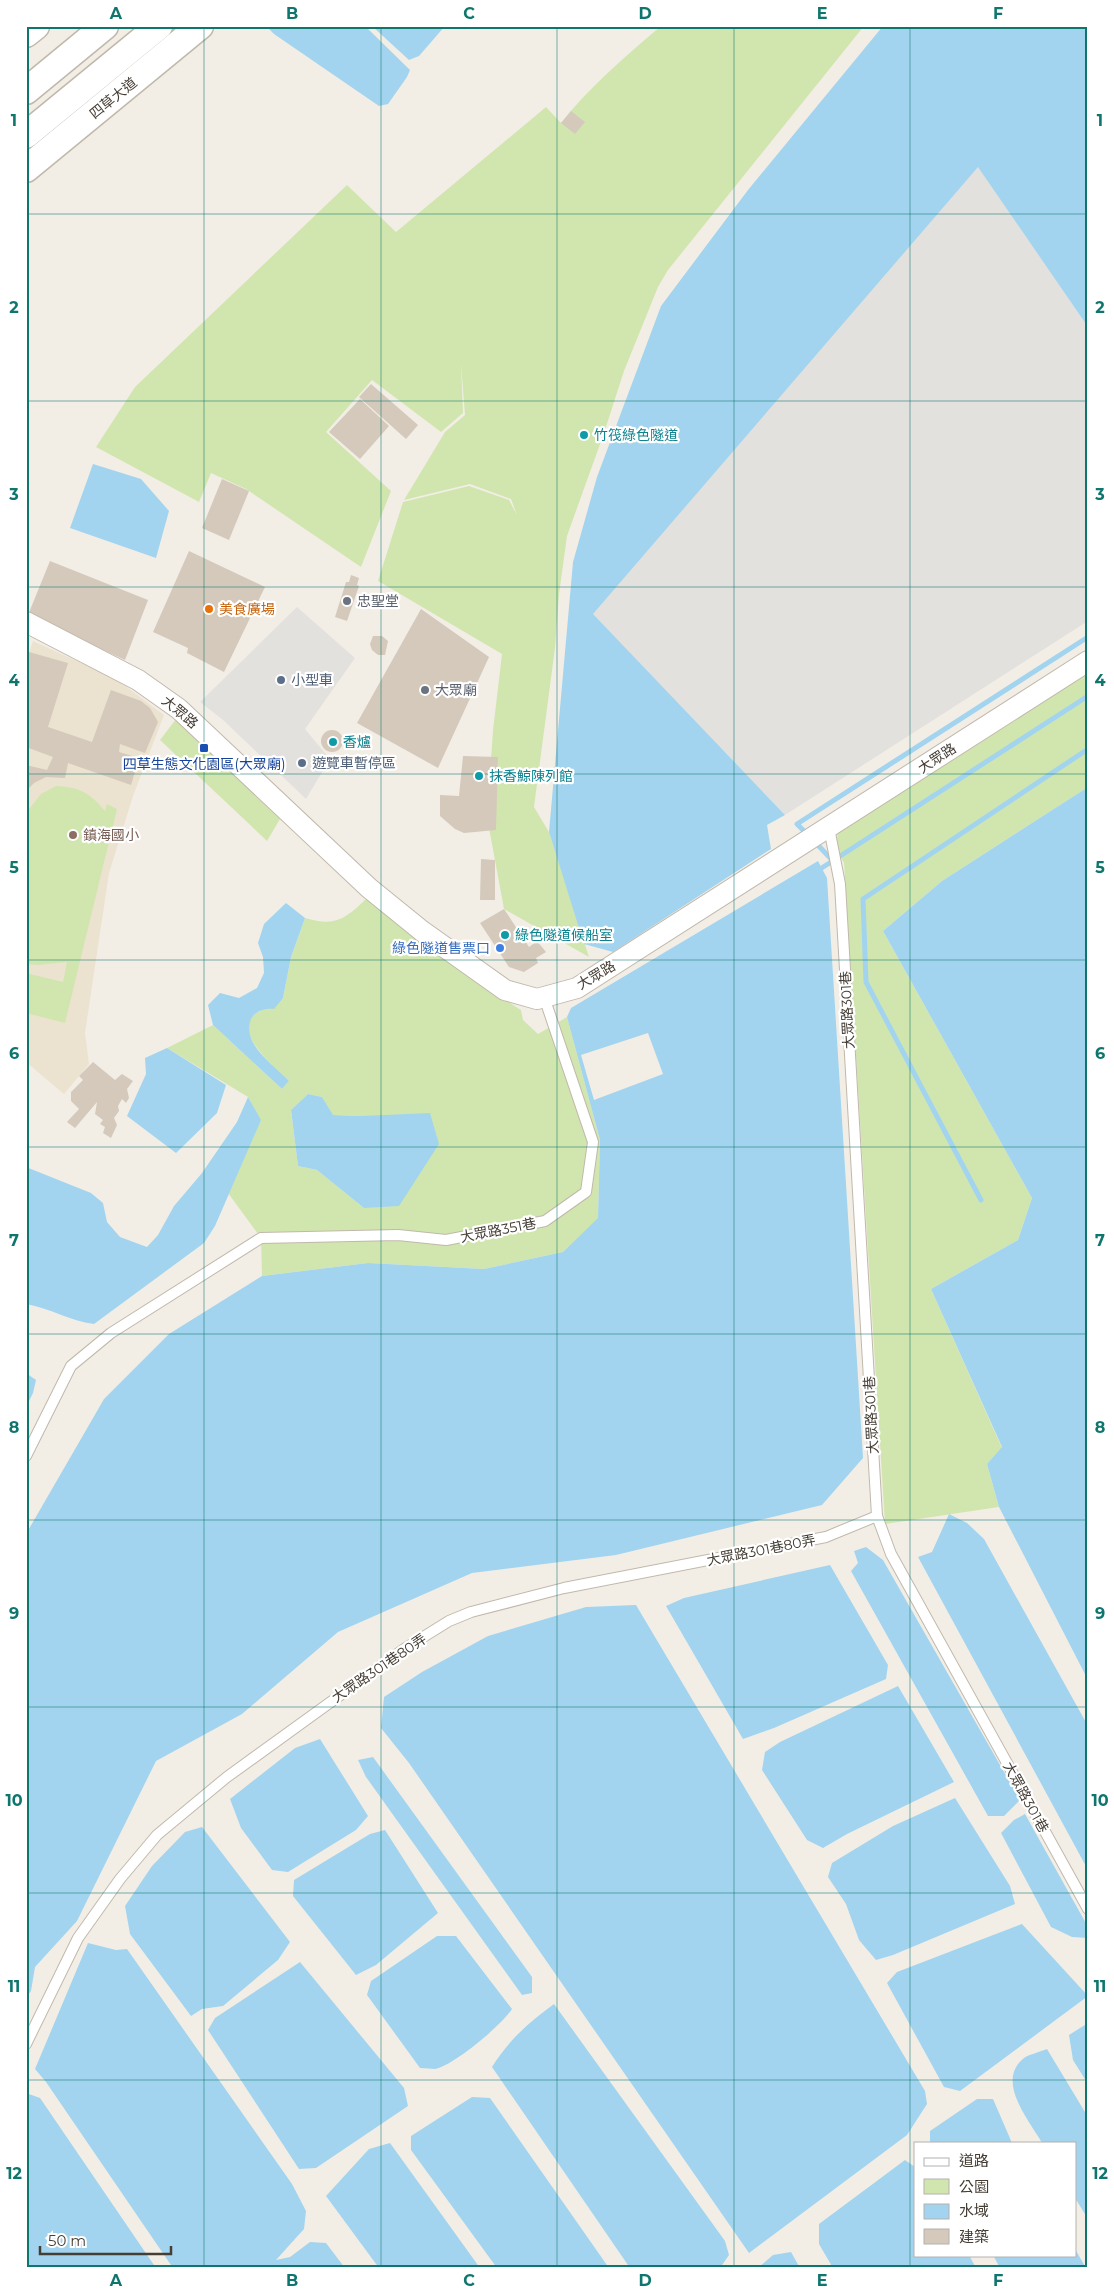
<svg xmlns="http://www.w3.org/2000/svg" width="1114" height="2294" viewBox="0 0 1114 2294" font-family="Montserrat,'Noto Sans TC',sans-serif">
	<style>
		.education { fill: #ece2d0 }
		.green { fill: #d1e6af; fill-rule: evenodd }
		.parking { fill: #e3e1de }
		.water { fill: #a2d4ef }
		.pier { fill: #f2eee6 }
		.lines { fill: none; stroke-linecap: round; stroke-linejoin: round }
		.stream { stroke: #a2d4ef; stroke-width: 5 }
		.building { fill: #d4c9bb }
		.service-casing { stroke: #c1b8ab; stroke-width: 12 }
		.minor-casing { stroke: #c1b8ab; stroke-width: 22 }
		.tertiary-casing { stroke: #c1b8ab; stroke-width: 29 }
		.service { stroke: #fff; stroke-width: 10 }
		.minor { stroke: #fff; stroke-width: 20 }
		.tertiary { stroke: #fff; stroke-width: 26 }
		.grid { fill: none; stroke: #0f766e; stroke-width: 1; stroke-opacity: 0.55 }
		.culture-dot { fill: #0f9aa8; stroke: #fff; stroke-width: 2 }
		.worship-dot { fill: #6b7280; stroke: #fff; stroke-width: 2 }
		.food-dot { fill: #e8710a; stroke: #fff; stroke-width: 2 }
		.service-dot { fill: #5c6f8a; stroke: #fff; stroke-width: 2 }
		.transit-dot { fill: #1a4fb4; stroke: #fff; stroke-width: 2 }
		.education-dot { fill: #8d6e63; stroke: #fff; stroke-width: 2 }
		.shop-dot { fill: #3f7fe0; stroke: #fff; stroke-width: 2 }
		.labels { text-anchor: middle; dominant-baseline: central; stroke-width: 4.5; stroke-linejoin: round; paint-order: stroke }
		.street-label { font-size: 14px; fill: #453e35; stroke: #fff }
		.culture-label { font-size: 14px; fill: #0d838f; stroke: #fff; text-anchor: start }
		.worship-label { font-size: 14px; fill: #5b616d; stroke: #fff; text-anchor: start }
		.food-label { font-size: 14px; fill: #c56008; stroke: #fff; text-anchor: start }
		.service-label { font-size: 14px; fill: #4e5e75; stroke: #fff; text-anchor: start }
		.transit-label { font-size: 14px; fill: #164399; stroke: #fff }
		.education-label { font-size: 14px; fill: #785e54; stroke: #fff; text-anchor: start }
		.shop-label { font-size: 14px; fill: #366cbe; stroke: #fff; text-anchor: end }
		.neatline { fill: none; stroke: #0f766e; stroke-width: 2 }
		.grid-label { font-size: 16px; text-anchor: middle; font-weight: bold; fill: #0f766e }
	</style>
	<rect width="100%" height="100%" fill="#f2eee6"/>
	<polygon class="education" points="33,641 116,679 164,715 133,796 109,873 85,1033 89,1064 64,1094 26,1062 26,662"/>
	<g class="green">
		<path d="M661 26H864L668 270 658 287 624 371 604 433 567 536 559 594 555 648 534 807 549 832 589 957 504 909 487 817 493 730 502 654 378 581 403 502 469 486 509 500 517 515 511 499 470 484 404 500 445 432 465 415 461 364 463 413 441 432 372 380 326 432 391 491 361 567 246 489 211 473 199 502 96 447 135 387 347 185 396 232 546 107 561 123C589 87 627 55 661 26Z"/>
		<polygon points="1088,671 1088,787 942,881 883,931 1032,1198 1018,1240 931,1289 1002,1448 987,1464 999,1507 885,1524 844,863 836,848 838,831"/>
		<polygon points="176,719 280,819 267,841 160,740"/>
		<path d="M56 786C80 787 90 793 105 811L107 804 117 809 65 1023 26 1013V973L63 982 67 962 38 965 26 964V813L41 794Z"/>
		<path d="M367 898 469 977 521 1010 523 1020 538 1034 567 1017 600 1140 598 1219 563 1252 484 1269 368 1263 262 1276 261 1238 228 1193 260 1120 248 1097 167 1048 213 1025 282 1089 289 1081C276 1068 234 1035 253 1016 259 1010 276 1003 283 998L291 957 305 918C336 927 345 919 367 898ZM308 1094 322 1097 332 1115 361 1116 364 1208 317 1170 298 1166 291 1110Z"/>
	</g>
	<g class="parking">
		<polygon points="978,166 1088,327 1088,621 785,815 592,614"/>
		<polygon points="297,607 355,658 305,729 330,759 306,799 223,720 200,702"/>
	</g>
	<g class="water">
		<polygon points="365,26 410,70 407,77 388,104 379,106 274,34 267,27"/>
		<polygon points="372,26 445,26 419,56 409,60"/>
		<polygon points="883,26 1088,26 1088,327 978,167 593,614 785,815 767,825 771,849 613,952 584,944 549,832 573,562 597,477 661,306 748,190"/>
		<polygon points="93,464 141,479 169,511 156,558 70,528"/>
		<polygon points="1088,787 1088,1680 999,1507 987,1464 1002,1447 931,1289 1018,1240 1032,1198 883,931 942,881"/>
		<polygon points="818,861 827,878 863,1458 822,1505 616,1555 472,1573 338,1632 242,1714 156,1761 77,1921 35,1967 31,1991 26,1998 26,1534 104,1399 169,1334 262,1276 368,1263 484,1269 563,1252 598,1218 600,1140 567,1017 571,1008"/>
		<path d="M286 903 305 918 291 957 283 998 274 1009C266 1008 255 1011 251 1019 241 1044 274 1065 289 1081L282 1089 213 1025 208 1005 220 993 239 998 257 988 264 973 263 957 258 943 264 924Z"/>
		<polygon points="167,1048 226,1085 217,1113 176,1153 127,1116 146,1074 145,1058"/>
		<polygon points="308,1094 322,1097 333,1115 361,1116 430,1113 439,1144 399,1206 364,1208 317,1170 298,1166 291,1110"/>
		<path d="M248 1097 261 1120 215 1226 204 1243 94 1324C70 1321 50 1308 26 1304V1167L91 1193 103 1203 107 1222 120 1237 147 1247 158 1235 174 1206 202 1173 237 1122Z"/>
		<polygon points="26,1373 36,1380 33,1393 26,1407"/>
		<polygon points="949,1514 967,1523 984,1539 1088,1726 1088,1870 918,1557 932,1552"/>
		<polygon points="866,1547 883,1560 1020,1800 1004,1816 988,1816 851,1571 858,1563 854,1551"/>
		<polygon points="830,1565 888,1665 886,1679 774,1728 743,1739 666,1606 684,1598"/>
		<polygon points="636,1605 925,2091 927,2104 907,2135 749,2253 409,1763 381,1728 384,1697 422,1672 488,1636 586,1607"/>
		<polygon points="898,1686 954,1782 847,1834 823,1848 807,1840 762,1770 765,1752 780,1742"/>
		<polygon points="320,1739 368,1816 356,1830 288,1872 272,1870 241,1828 230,1799 295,1748"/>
		<polygon points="373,1757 532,1977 532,1993 522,1995 366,1777 358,1760"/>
		<polygon points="955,1798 1010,1886 1015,1904 893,1955 876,1960 859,1940 846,1904 828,1877 832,1863 893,1826"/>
		<polygon points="1025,1814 1088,1927 1088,1938 1072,1937 1051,1927 1001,1833 1014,1820"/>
		<polygon points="202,1827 290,1942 278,1960 223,2006 202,2009 191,2016 130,1934 125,1906 152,1866 185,1832"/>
		<polygon points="385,1830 438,1913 376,1965 356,1975 293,1896 294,1880 370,1834"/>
		<polygon points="1022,1924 1088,1996 960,2091 944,2087 887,1983 897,1972"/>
		<path d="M437 1936H456L512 2009C502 2025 453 2066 435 2069 431 2069 425 2068 420 2068L367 1995 371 1981Z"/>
		<polygon points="88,1943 116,1950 127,1949 292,2184 306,2211 304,2229 276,2260 290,2257 310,2242 326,2243 345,2268 173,2268 46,2082 35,2069"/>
		<polygon points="300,1962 404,2088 408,2106 316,2168 299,2169 208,2030 215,2018"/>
		<path d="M554 2004 725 2241 729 2255 720 2268H630L492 2067C508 2041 529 2022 554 2004Z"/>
		<polygon points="1088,2023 1088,2084 1073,2060 1069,2035"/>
		<path d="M1047 2049 1088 2117V2219L1075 2198V2143H1042C1029 2120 995 2081 1024 2058 1030 2054 1040 2052 1047 2049Z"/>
		<polygon points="26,2093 40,2098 156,2268 26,2268"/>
		<polygon points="472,2097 490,2098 609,2268 497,2268 411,2150 411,2136"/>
		<polygon points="977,2099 993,2099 1012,2143 930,2143 930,2131"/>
		<polygon points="390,2143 480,2268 379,2268 326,2196 369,2149"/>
		<polygon points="905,2160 915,2167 915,2255 969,2255 976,2268 833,2268 819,2244 819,2224"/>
		<polygon points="1075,2249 1086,2268 1000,2268 993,2255 1075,2255"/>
		<polygon points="791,2252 800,2268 758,2268 773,2255"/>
	</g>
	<polygon class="pier" points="648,1033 663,1074 594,1100 581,1055"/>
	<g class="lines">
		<g class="stream">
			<polyline points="808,835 797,824 1088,637"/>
			<polyline points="814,841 833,861"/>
			<polyline points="817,871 1088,696"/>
			<polyline points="981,1200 866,982 863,899 1088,749"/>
		</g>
	</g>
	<g class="building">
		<polygon points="571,111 585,122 575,134 561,123"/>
		<polygon points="371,384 418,425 406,439 359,397"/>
		<polygon points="360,399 389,426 360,459 329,432"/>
		<polygon points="222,479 249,491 229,540 202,528"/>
		<polygon points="189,551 265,587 224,672 187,653 188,648 153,632"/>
		<polygon points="50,561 148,600 125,660 28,615"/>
		<polygon points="351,575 359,578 357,585 359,586 347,621 335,617 346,582 349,582"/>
		<polygon points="421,609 489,657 438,768 357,723"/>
		<polygon points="373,636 382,636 388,641 385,655 378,655 372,650 370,644"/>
		<polygon points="29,652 68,663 48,727 92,742 111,690 141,701 150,708 158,722 145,753 120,744 119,752 139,758 131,785 68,763 65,778 46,777 34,783 26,791 26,779 28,777 26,776 26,765 47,770 53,757 26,747 26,662"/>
		<circle cx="332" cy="741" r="11"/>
		<polygon points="463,756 498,757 496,830 464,833 455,829 440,816 440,795 459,796"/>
		<polygon points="481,859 495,860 495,900 480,900"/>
		<polygon points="504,909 529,947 537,941 546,952 536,958 538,963 524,972 509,967 480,923"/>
		<polygon points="93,1062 115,1080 122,1074 133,1081 127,1089 129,1098 126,1103 122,1099 118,1106 119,1111 114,1118 117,1125 111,1138 103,1133 105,1127 100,1124 103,1120 95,1114 97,1102 75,1128 67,1122 79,1109 71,1101 71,1092 83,1080 79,1076"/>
	</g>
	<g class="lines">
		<g class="service-casing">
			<g id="service">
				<polyline points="829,828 840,884 877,1516 891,1554 1088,1909"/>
				<polyline points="26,1456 71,1366 111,1333 261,1238 398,1235 446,1240 545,1221 586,1192 593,1142 544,997"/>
				<polyline points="26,2044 78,1938 120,1879 157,1835 227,1777 404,1649 449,1621 471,1612 564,1588 826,1537 877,1516"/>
			</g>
		</g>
		<g class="minor-casing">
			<polyline id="minor" points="26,622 138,680 179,709 369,888 422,931 505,990 537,999 577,988 1088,661"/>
		</g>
		<g class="tertiary-casing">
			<g id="tertiary">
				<polyline points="26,34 36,26"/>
				<polyline points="26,91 105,26"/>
				<polyline points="26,135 159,26"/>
				<polyline points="26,169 200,26"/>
			</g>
		</g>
		<use href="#service" class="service"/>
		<use href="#minor" class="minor"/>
		<use href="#tertiary" class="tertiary"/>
	</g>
	<path class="grid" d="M204 26V2268M381 26V2268M557 26V2268M734 26V2268M910 26V2268M26 214H1088M26 401H1088M26 587H1088M26 774H1088M26 960H1088M26 1147H1088M26 1334H1088M26 1520H1088M26 1707H1088M26 1893H1088M26 2080H1088"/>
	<g class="culture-dot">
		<circle cx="584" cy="435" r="5"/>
		<circle cx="333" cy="742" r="5"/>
		<circle cx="479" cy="776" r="5"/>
		<circle cx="505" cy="935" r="5"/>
	</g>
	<g class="worship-dot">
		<circle cx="347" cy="601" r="5"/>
		<circle cx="425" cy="690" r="5"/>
	</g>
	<circle class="food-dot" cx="209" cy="609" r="5"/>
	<g class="service-dot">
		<circle cx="281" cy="680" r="5"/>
		<circle cx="302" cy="763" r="5"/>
	</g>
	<rect class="transit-dot" x="199" y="743" width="10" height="10" rx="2.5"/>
	<circle class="education-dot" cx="73" cy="835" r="5"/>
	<circle class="shop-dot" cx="500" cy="948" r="5"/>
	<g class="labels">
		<g class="street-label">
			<text transform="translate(113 98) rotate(-39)">四草大道</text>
			<text transform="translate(180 712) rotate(40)">大眾路</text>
			<text transform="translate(937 758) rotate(-33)">大眾路</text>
			<text transform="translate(596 975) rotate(-31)">大眾路</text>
			<text transform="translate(847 1010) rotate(-93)">大眾路301巷</text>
			<text transform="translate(498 1230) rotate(-11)">大眾路351巷</text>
			<text transform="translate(871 1415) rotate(-93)">大眾路301巷</text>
			<text transform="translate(761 1550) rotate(-11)">大眾路301巷80弄</text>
			<text transform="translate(379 1668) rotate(-34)">大眾路301巷80弄</text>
			<text transform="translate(1026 1797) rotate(61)">大眾路301巷</text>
		</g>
		<g class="culture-label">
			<text x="594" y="435">竹筏綠色隧道</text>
			<text x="343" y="742">香爐</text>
			<text x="489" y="776">抹香鯨陳列館</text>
			<text x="515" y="935">綠色隧道候船室</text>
		</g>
		<g class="worship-label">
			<text x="357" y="601">忠聖堂</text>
			<text x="435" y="690">大眾廟</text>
		</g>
		<g class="food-label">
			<text x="219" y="609">美食廣場</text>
		</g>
		<g class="service-label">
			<text x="291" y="680">小型車</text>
			<text x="312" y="763">遊覽車暫停區</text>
		</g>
		<g class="transit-label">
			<text x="204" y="764">四草生態文化園區(大眾廟)</text>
		</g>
		<g class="education-label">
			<text x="83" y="835">鎮海國小</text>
		</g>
		<g class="shop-label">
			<text x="490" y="948">綠色隧道售票口</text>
		</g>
	</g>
	<rect width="1114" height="2294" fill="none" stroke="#ffffff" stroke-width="55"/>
	<rect x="914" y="2142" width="162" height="115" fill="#ffffff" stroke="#b5b2ae"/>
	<rect x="924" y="2158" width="25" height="8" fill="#ffffff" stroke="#b5b2ae"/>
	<text x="959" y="2166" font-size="15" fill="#453e35">道路</text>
	<rect x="924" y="2179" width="25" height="15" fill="#d1e6af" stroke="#b5b2ae"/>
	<text x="959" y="2192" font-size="15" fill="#453e35">公園</text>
	<rect x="924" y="2204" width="25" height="15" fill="#a2d4ef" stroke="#b5b2ae"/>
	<text x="959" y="2216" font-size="15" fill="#453e35">水域</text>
	<rect x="924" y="2229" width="25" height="15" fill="#d4c9bb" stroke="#b5b2ae"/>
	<text x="959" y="2242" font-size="15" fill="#453e35">建築</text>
	<path d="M40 2246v8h131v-8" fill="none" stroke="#453e35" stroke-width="2.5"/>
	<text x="48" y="2246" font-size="15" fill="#453e35" stroke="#ffffff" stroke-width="4" paint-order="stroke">50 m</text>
	<rect x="28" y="28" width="1058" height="2238" class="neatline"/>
	<g class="grid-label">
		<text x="116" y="19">A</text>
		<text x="292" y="19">B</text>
		<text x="469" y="19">C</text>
		<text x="645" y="19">D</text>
		<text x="822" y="19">E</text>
		<text x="998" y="19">F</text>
		<text x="14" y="126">1</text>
		<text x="1100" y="126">1</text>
		<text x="14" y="313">2</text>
		<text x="1100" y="313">2</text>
		<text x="14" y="500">3</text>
		<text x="1100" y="500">3</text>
		<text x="14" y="686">4</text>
		<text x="1100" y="686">4</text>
		<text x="14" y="873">5</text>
		<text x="1100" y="873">5</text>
		<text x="14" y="1059">6</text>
		<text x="1100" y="1059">6</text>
		<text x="14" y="1246">7</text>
		<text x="1100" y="1246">7</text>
		<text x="14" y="1433">8</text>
		<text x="1100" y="1433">8</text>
		<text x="14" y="1619">9</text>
		<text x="1100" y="1619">9</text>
		<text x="14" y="1806">10</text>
		<text x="1100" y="1806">10</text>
		<text x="14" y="1992">11</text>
		<text x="1100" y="1992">11</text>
		<text x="14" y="2179">12</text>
		<text x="1100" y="2179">12</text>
		<text x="116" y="2286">A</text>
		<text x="292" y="2286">B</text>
		<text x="469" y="2286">C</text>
		<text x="645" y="2286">D</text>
		<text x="822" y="2286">E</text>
		<text x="998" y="2286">F</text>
	</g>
</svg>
